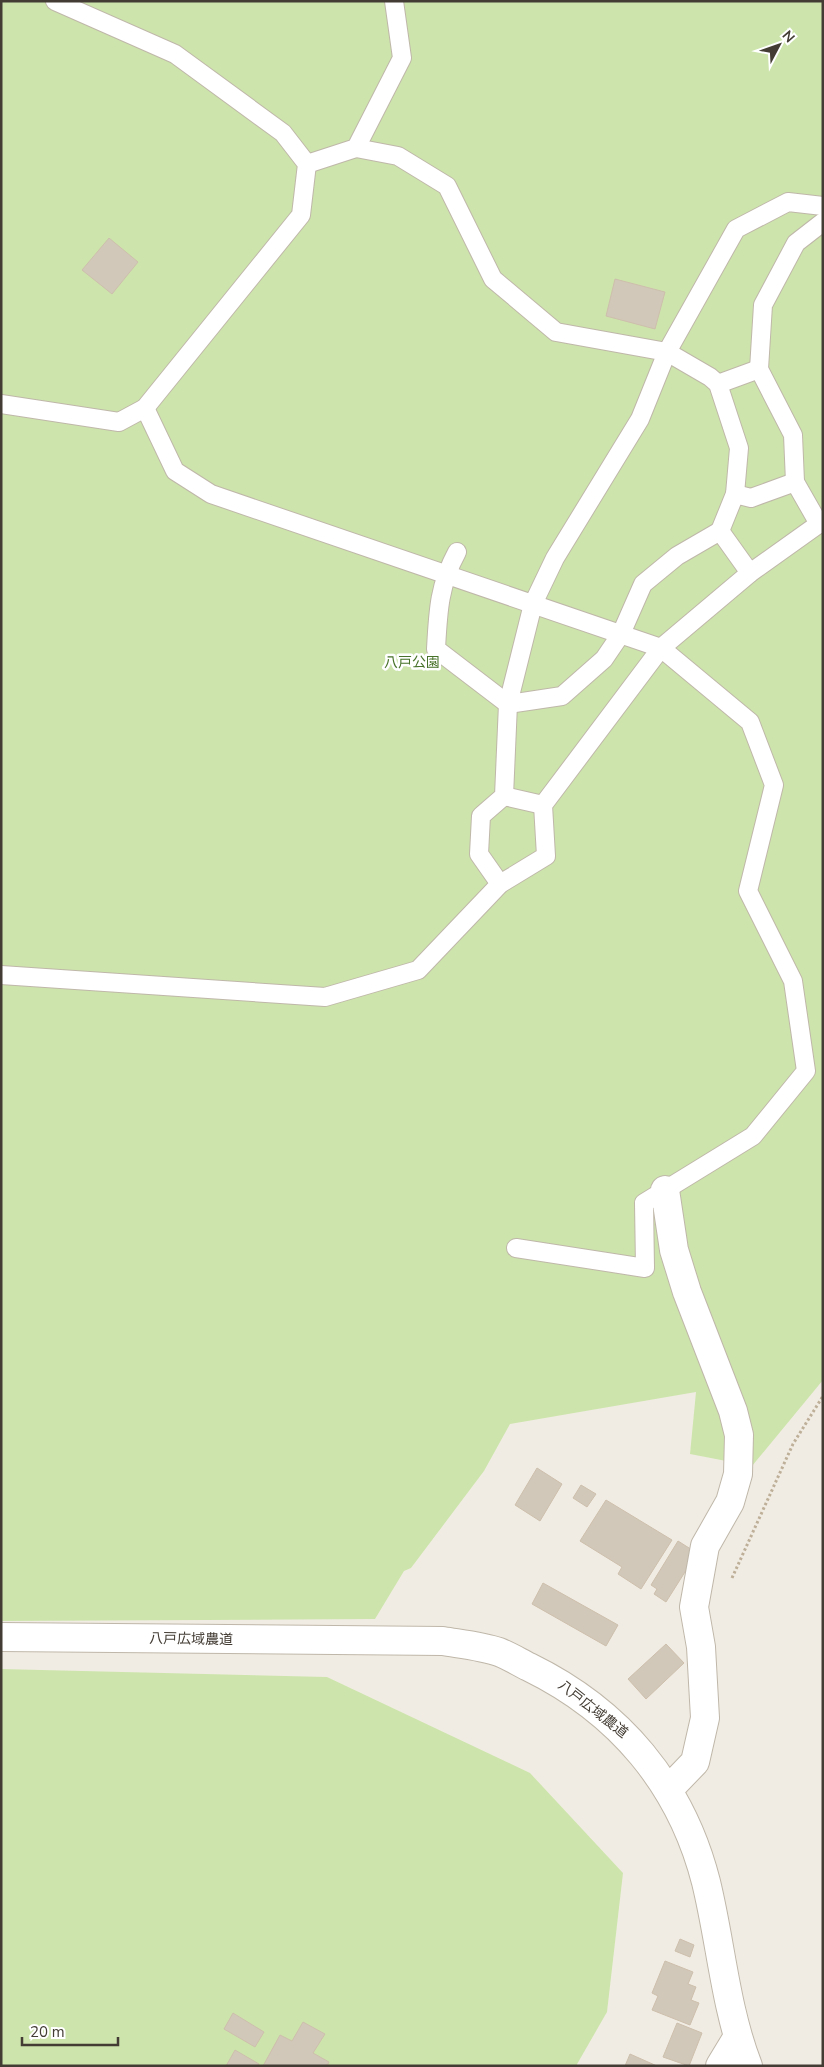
<svg xmlns="http://www.w3.org/2000/svg" width="824" height="2067" viewBox="0 0 824 2067" font-family="'Nunito Sans','Noto Sans JP',sans-serif">
	<style>
		.green { fill: #cde5ac }
		.building { fill: #d2c8b9; stroke: #cdbfac }
		.lines { fill: none; stroke-linecap: round; stroke-linejoin: round }
		.service-casing { stroke: #bfb7a9; stroke-width: 20 }
		.minor-casing { stroke: #bfb7a9; stroke-width: 30 }
		.tertiary-casing { stroke: #bfb7a9; stroke-width: 30 }
		.path { stroke: #bdaf98; stroke-width: 3; stroke-dasharray: 2.5 2.5; stroke-linecap: butt }
		.service { stroke: #fff; stroke-width: 18 }
		.minor { stroke: #fff; stroke-width: 28 }
		.tertiary { stroke: #fff; stroke-width: 28 }
		.labels { text-anchor: middle; dominant-baseline: central; stroke-width: 5; stroke-linejoin: round; paint-order: stroke }
		.park-label { font-size: 14px; fill: #477229; stroke: #fff }
		.street-label { font-size: 14px; fill: #433c34; stroke: #fff }
	</style>
	<rect width="100%" height="100%" fill="#f1ece3"/>
	<g class="green">
		<polygon points="1,1 823,1 823,1380 752,1466 690,1454 696,1392 510,1424 484,1471 411,1568 404,1571 375,1619 1,1621"/>
		<polygon points="1,1669 327,1677 530,1773 623,1873 607,2012 576,2066 1,2066"/>
	</g>
	<g class="building">
		<polygon points="109,238 138,262 112,294 82,270"/>
		<polygon points="615,279 665,292 655,329 606,316"/>
		<polygon points="537,1468 562,1484 540,1521 515,1505"/>
		<polygon points="581,1485 596,1494 587,1507 573,1498"/>
		<polygon points="606,1500 672,1540 641,1589 618,1574 622,1567 580,1541"/>
		<polygon points="678,1541 697,1553 666,1602 654,1594 657,1589 651,1585"/>
		<polygon points="543,1583 618,1625 606,1646 532,1604"/>
		<polygon points="666,1644 684,1663 646,1699 628,1679"/>
		<polygon points="680,1939 694,1945 690,1957 675,1951"/>
		<polygon points="665,1961 693,1972 688,1984 696,1987 691,2000 699,2003 690,2025 652,2010 658,1996 652,1993"/>
		<polygon points="233,2013 264,2032 255,2047 224,2029"/>
		<polygon points="303,2022 325,2034 313,2053 329,2062 327,2066 263,2066 280,2035 292,2041"/>
		<polygon points="677,2023 702,2033 689,2066 663,2057"/>
		<polygon points="235,2050 259,2064 258,2066 226,2066"/>
		<polygon points="630,2054 657,2066 625,2066"/>
	</g>
	<g class="lines">
		<g class="service-casing">
			<g id="service">
				<polyline points="356,148 398,156 447,186 493,279 556,332 667,352 710,377 718,384 739,448 735,494 720,531"/>
				<polyline points="307,164 356,148 402,58 394,1"/>
				<polyline points="718,384 759,369"/>
				<polyline points="1,404 119,422 145,408 301,215 307,164 283,133 175,54 55,1"/>
				<polyline points="145,408 175,471 211,494 661,648 750,722 774,785 748,891 793,981 806,1071 753,1136 644,1203 645,1268 516,1248"/>
				<polyline points="735,494 751,498 795,482"/>
				<polyline points="819,524 795,482 793,435 759,369 763,305 796,243 823,222"/>
				<path d="M457 552C439 585 438 612 436 649L508 704 562 696 604 659 621 634 643 584 677 556 720 531 750 573"/>
				<polyline points="504,796 543,805"/>
				<polyline points="500,884 479,854 481,816 504,796 508,704 533,604 555,558 640,419 667,352 736,229 788,202 823,206"/>
				<polyline points="1,975 325,997 418,970 500,884 546,856 543,805 661,648 750,573 823,521"/>
			</g>
		</g>
		<g class="minor-casing">
			<g id="minor">
				<polyline points="665,1190 674,1250 687,1292 733,1411 739,1435 738,1474 730,1502 705,1546 694,1607 701,1647 705,1718 695,1762 668,1790"/>
				<polyline points="720,2066 737,2038"/>
			</g>
		</g>
		<g class="tertiary-casing">
			<path id="tertiary" d="M1 1637 443 1641C461 1644 482 1646 499 1652 509 1656 519 1662 529 1667 619 1711 681 1784 706 1882 721 1943 725 2007 748 2066"/>
		</g>
		<polyline class="path" points="732,1578 793,1444 823,1396"/>
		<use href="#service" class="service"/>
		<use href="#minor" class="minor"/>
		<use href="#tertiary" class="tertiary"/>
	</g>
	<g class="labels">
		<g class="park-label">
			<text x="412" y="662">八戸公園</text>
		</g>
		<g class="street-label">
			<text transform="translate(191 1639) rotate(1)">八戸広域農道</text>
			<text transform="translate(593 1709) rotate(38)">八戸広域農道</text>
		</g>
	</g>
	<rect width="824" height="2067" fill="none" stroke="#433c34" stroke-width="5"/>
	<g transform="translate(779 45) rotate(49)" stroke="#ffffff" stroke-width="4" paint-order="stroke">
	<path d="M0-4L9 19L0 12L-9 19Z" fill="#433c34"/>
	<text y="-8" font-size="14" font-weight="bold" text-anchor="middle" fill="#433c34">N</text>
	</g>
	<path d="M22 2037v8h96v-8" fill="none" stroke="#433c34" stroke-width="2.5"/>
	<text x="30" y="2037" font-size="15" fill="#433c34" stroke="#ffffff" stroke-width="4" paint-order="stroke">20 m</text>
</svg>
